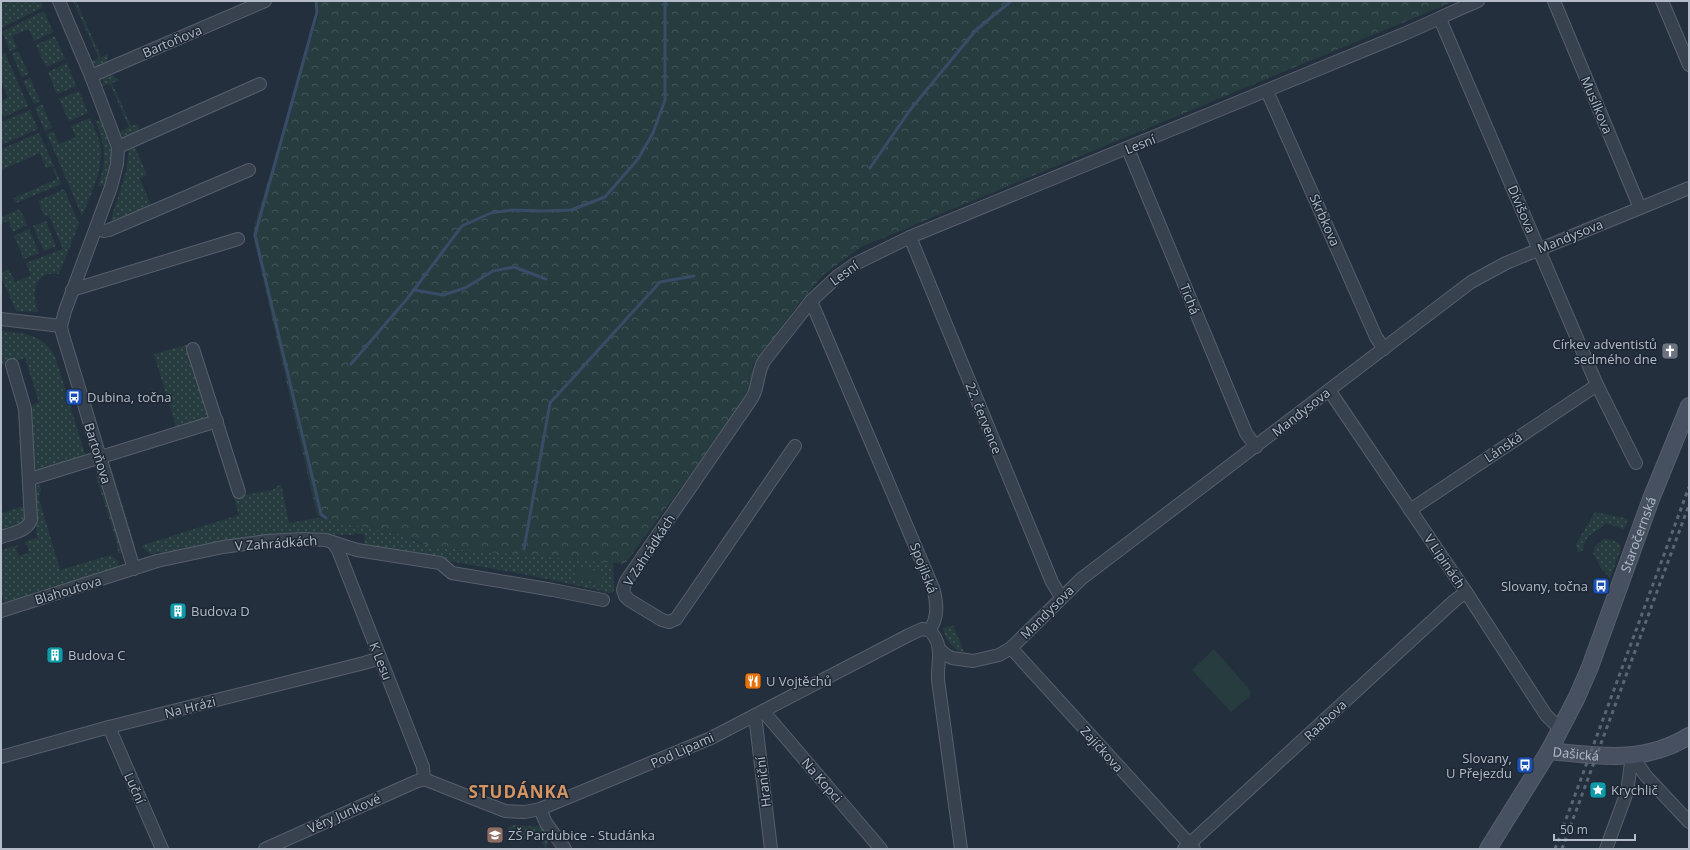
<svg xmlns="http://www.w3.org/2000/svg" width="1690" height="850" viewBox="0 0 1690 850" font-family="'Open Sans',sans-serif">
	<style>
		.grass { fill: url(#grass-dots) }
		.forest { fill: url(#forest-crowns) }
		.garden { fill: #263c3f }
		.lines { fill: none; stroke-linecap: round; stroke-linejoin: round }
		.stream { stroke: #394c67; stroke-width: 3 }
		.minor-casing { stroke: #565f6c; stroke-width: 14 }
		.secondary-casing { stroke: #565f6c; stroke-width: 18 }
		.minor { stroke: #38414e; stroke-width: 12 }
		.secondary { stroke: #465061; stroke-width: 16 }
		.rail { stroke: #5a6575; stroke-width: 3; stroke-dasharray: 4 4; stroke-linecap: butt }
		.labels { text-anchor: middle; dominant-baseline: central; stroke-width: 3; stroke-linejoin: round; paint-order: stroke }
		.street-label { font-size: 13px; fill: #b4bcc9; stroke: #1d2633 }
		.poi-label { font-size: 13px; fill: #b4bcc9; stroke: #1d2633; text-anchor: start }
		.district-label { font-size: 17px; font-weight: bold; letter-spacing: 1px; fill: #d59563; stroke: #1d2633 }
	</style>
	<defs>
		<pattern id="grass-dots" width="8" height="8" patternUnits="userSpaceOnUse"><rect width="8" height="8" fill="#263c3f"/><path d="M2 2h.1M6 6h.1" fill="none" stroke="#435659" stroke-width="1.8" stroke-linecap="round"/></pattern>
		<pattern id="forest-crowns" width="20" height="18" patternUnits="userSpaceOnUse"><rect width="20" height="18" fill="#263c3f"/><path d="M2 6a3 3 0 1 1 6 0M12 15a3 3 0 1 1 6 0" fill="none" stroke="#435659"/></pattern>
	</defs>
	<rect width="100%" height="100%" fill="#242f3e"/>
	<g class="grass">
		<polygon points="1,1 40,1 43,7 1,28"/>
		<polygon points="73,1 76,1 101,57 108,54 107,63 98,67 91,62 99,58"/>
		<polygon points="44,11 53,32 34,41 29,29 12,36 17,48 10,51 2,32"/>
		<polygon points="55,36 65,59 46,67 36,45"/>
		<polygon points="18,51 29,74 22,77 12,54"/>
		<polygon points="5,53 28,106 4,117 1,111 1,101 8,97 1,81 1,55"/>
		<polygon points="67,63 76,86 57,94 48,72"/>
		<polygon points="111,74 119,80 112,83 131,126 138,124 139,128 136,134 127,138 121,135 120,132 129,127 110,84 102,86 103,78"/>
		<polygon points="30,78 40,101 34,104 23,81"/>
		<polygon points="79,91 88,113 69,121 59,99"/>
		<polygon points="42,104 52,128 45,131 35,108"/>
		<polygon points="30,110 38,129 1,145 1,122"/>
		<path d="M90 118C95 129 101 141 101 153 101 175 90 196 82 216L47 134 53 131 59 144 76 137 71 126Z"/>
		<path d="M95 120 105 122 112 152 107 185 98 186C107 158 106 148 95 120Z"/>
		<polygon points="39,133 54,166 46,168 40,153 1,170 1,149"/>
		<polygon points="134,145 147,175 140,179 152,208 111,223 112,216 126,172 129,147"/>
		<polygon points="55,168 61,184 16,203 14,198 57,179 53,169"/>
		<path d="M64 189 79 224 59 274C34 270 31 294 38 312L16 311 1 277V273L9 269 15 282 31 275 26 263 63 249 49 215 45 217 38 201Z"/>
		<polygon points="20,209 27,225 13,232 8,221 1,224 1,217"/>
		<polygon points="46,221 56,246 44,251 33,226"/>
		<polygon points="29,229 39,253 24,259 14,236"/>
		<path d="M1 331C24 333 46 335 56 359L85 454 83 457 41 471 37 469 32 462 30 408 31 406 39 402 25 358 1 365Z"/>
		<polygon points="189,344 208,410 205,419 177,430 154,354"/>
		<polygon points="111,467 136,549 130,538 111,476"/>
		<polygon points="95,473 101,481 121,547 121,553 118,553 117,543"/>
		<polygon points="39,484 41,490 39,499 60,570 111,555 119,562 116,568 5,604 1,592 1,550 17,545 18,547 16,548 18,556 29,553 27,545 25,545 25,542 37,538 34,496 35,490"/>
		<path d="M281 484 289 523 317 518 403 535 420 544 613 563 614 592 609 593C528 573 446 560 364 548L365 535 355 533 354 535 309 534 162 556 160 552 151 554 142 547 143 545 239 515 234 497 272 490Z"/>
		<polygon points="25,506 28,510 21,525 1,531 1,512 2,513"/>
		<polygon points="1595,512 1628,519 1624,529 1605,523 1604,526 1588,536 1582,551 1578,552 1576,544"/>
		<path d="M1604 539C1612 539 1618 541 1621 548L1610 578 1601 568 1593 553 1595 546Z"/>
		<path d="M953 625 965 654C954 651 945 640 943 628Z"/>
		<polygon points="513,825 543,827 550,838 546,849 536,833 521,841 507,828"/>
	</g>
	<polygon class="forest" points="317,1 1455,1 861,247 823,275 797,306 753,365 751,389 744,401 625,564 431,547 403,535 326,520 317,515 253,235 255,223 319,14"/>
	<g class="garden">
		<polygon points="576,567 603,572 601,583 574,579"/>
		<polygon points="1214,649 1250,690 1250,696 1231,712 1192,670"/>
	</g>
	<g class="lines">
		<g class="stream">
			<polyline points="316,1 317,12 255,235 321,514 326,518"/>
			<polyline points="870,168 910,110 976,30 1011,1"/>
			<polyline points="414,290 443,295 465,288 493,271 514,267 546,279"/>
			<polyline points="351,364 407,299 462,226 491,213 512,210 543,211 571,210 605,197 638,159 653,133 665,100 665,2"/>
			<polyline points="524,549 550,403 660,282 694,276"/>
		</g>
		<g class="minor-casing">
			<g id="minor">
				<polyline points="59,1 91,76 118,147 117,164 111,187 65,311 61,326 62,332 134,569"/>
				<polyline points="1554,1 1640,208"/>
				<polyline points="1662,1 1689,65"/>
				<polyline points="1440,19 1597,385 1636,463"/>
				<polyline points="91,76 265,1"/>
				<polyline points="1267,91 1376,337 1384,349"/>
				<polyline points="118,147 260,84"/>
				<polyline points="1128,149 1246,433 1256,447"/>
				<polyline points="96,229 104,231 109,230 249,170"/>
				<polyline points="910,237 1052,582 1061,597"/>
				<polyline points="72,290 238,239"/>
				<path d="M811 301 933 588C937 601 939 619 929 630"/>
				<polyline points="1,319 61,326"/>
				<polyline points="193,349 239,492"/>
				<polyline points="1329,390 1466,592 1546,715 1561,730"/>
				<path d="M795 446 676 619 669 622 662 620 629 600 625 596 623 590 626 581 752 398C759 386 757 373 764 361L811 301 838 276 855 264 910 237 1399 36C1426 25 1451 12 1478 1"/>
				<polyline points="30,479 217,421"/>
				<polyline points="1410,510 1597,385"/>
				<path d="M1 537C12 533 26 532 31 520L25 409 12 365"/>
				<polyline points="333,543 338,550 423,767 424,779"/>
				<polyline points="1,611 157,561 223,547 267,541 302,539 326,540 357,550 440,563 452,573 553,590 603,600"/>
				<path d="M929 630C945 645 937 662 938 680L961 849"/>
				<polyline points="1011,648 1194,849"/>
				<polyline points="939,649 946,655 952,658 973,661 999,655 1011,648 1081,579 1471,282 1506,263 1689,188"/>
				<polyline points="763,711 881,849"/>
				<polyline points="755,715 771,849"/>
				<polyline points="109,727 162,849"/>
				<polyline points="1632,756 1646,776 1689,822"/>
				<polyline points="1,757 109,727 364,663 380,658"/>
				<polyline points="540,809 546,823 565,849"/>
				<polyline points="265,849 415,782 424,779 505,811 525,812 540,809 711,738 909,635 922,629 929,630"/>
				<polyline points="1184,849 1454,601 1466,592"/>
				<polyline points="1606,849 1627,792 1632,756"/>
			</g>
		</g>
		<g class="secondary-casing">
			<g id="secondary">
				<path id="s1" d="M1549 751C1599 756 1644 764 1689 736"/>
				<path id="s2" d="M1488 849 1549 751 1577 697 1590 667 1651 499 1689 406"/>
			</g>
		</g>
		<use href="#minor" class="minor"/>
		<use href="#secondary" class="secondary"/>
		<g class="rail">
			<polyline points="1555,849 1689,487"/>
			<polyline points="1562,849 1689,505"/>
		</g>
	</g>
	<defs>
		<g id="church-square" transform="scale(0.9)"><rect x="-9" y="-9" width="18" height="18" rx="4" fill="#6b7280" stroke="#1d2633"/><path d="M-1.2-6h2.4v3.5h3.3v2.4h-3.3V6h-2.4V-.1h-3.3v-2.4h3.3Z" fill="#fff"/></g>
		<g id="bus-square" transform="scale(0.9)"><rect x="-9" y="-9" width="18" height="18" rx="4" fill="#1a4fb4" stroke="#1d2633"/><path d="M-5-6H5V4H4V6H2V4H-2V6H-4V4H-5ZM-3.5-4V0h7V-4ZM-3.5 1.2v1.5H-2V1.2ZM2 1.2v1.5H3.5V1.2Z" fill="#fff"/></g>
		<g id="building-square" transform="scale(0.9)"><rect x="-9" y="-9" width="18" height="18" rx="4" fill="#0f9aa8" stroke="#1d2633"/><path d="M-4-6H4V6H1V3H-1V6H-4ZM-2.5-4.3h1.7v1.8h-1.7ZM.8-4.3h1.7v1.8H.8ZM-2.5-1h1.7V.8h-1.7ZM.8-1h1.7V.8H.8Z" fill="#fff"/></g>
		<g id="restaurant-square" transform="scale(0.9)"><rect x="-9" y="-9" width="18" height="18" rx="4" fill="#e8710a" stroke="#1d2633"/><path d="M-5-6h1v4h1v-4h1v4h1v-4h1v5L-1.5 .5V6h-2V.5L-5-1ZM5-6V6H3V1.5H1.5Q1.5-4 5-6Z" fill="#fff"/></g>
		<g id="sight-square" transform="scale(0.9)"><rect x="-9" y="-9" width="18" height="18" rx="4" fill="#0f9aa8" stroke="#1d2633"/><path d="M0-6L1.8-2.2L6-1.7L2.9 1.2L3.7 5.4L0 3.3L-3.7 5.4L-2.9 1.2L-6-1.7L-1.8-2.2Z" fill="#fff"/></g>
		<g id="school-square" transform="scale(0.9)"><rect x="-9" y="-9" width="18" height="18" rx="4" fill="#8d6e63" stroke="#1d2633"/><path d="M0-5L7-2L0 1L-7-2ZM-4 1L0 2.5L4 1V4Q0 6-4 4Z" fill="#fff"/></g>
	</defs>
	<g fill-rule="evenodd">
		<use href="#church-square" x="1670" y="351"/>
		<use href="#bus-square" x="74" y="397"/>
		<use href="#bus-square" x="1601" y="586"/>
		<use href="#building-square" x="178" y="611"/>
		<use href="#building-square" x="55" y="655"/>
		<use href="#restaurant-square" x="753" y="681"/>
		<use href="#bus-square" x="1525" y="765"/>
		<use href="#sight-square" x="1598" y="790"/>
		<use href="#school-square" x="495" y="835"/>
	</g>
	<g class="labels">
		<g class="street-label">
			<text transform="translate(172 41) rotate(-23)">Bartoňova</text>
			<text transform="translate(1597 105) rotate(67)">Musílkova</text>
			<text transform="translate(1140 144) rotate(-22)">Lesní</text>
			<text transform="translate(1522 209) rotate(67)">Divišova</text>
			<text transform="translate(1325 220) rotate(66)">Skrbkova</text>
			<text transform="translate(1570 236) rotate(-22)">Mandysova</text>
			<text transform="translate(844 273) rotate(-36)">Lesní</text>
			<text transform="translate(1190 299) rotate(68)">Tichá</text>
			<text transform="translate(1301 412) rotate(-38)">Mandysova</text>
			<text transform="translate(984 418) rotate(68)">22. července</text>
			<text transform="translate(1503 447) rotate(-34)">Lánská</text>
			<text transform="translate(98 453) rotate(73)">Bartoňova</text>
			<text stroke="none"><textPath href="#s2" startOffset="350">Staročernská</textPath></text>
			<text transform="translate(276 543) rotate(-4)">V Zahrádkách</text>
			<text transform="translate(649 550) rotate(-57)">V Zahrádkách</text>
			<text transform="translate(1445 561) rotate(56)">V Lipinách</text>
			<text transform="translate(924 568) rotate(69)">Spojilská</text>
			<text transform="translate(68 590) rotate(-17)">Blahoutova</text>
			<text transform="translate(1047 612) rotate(-45)">Mandysova</text>
			<text transform="translate(381 661) rotate(68)">K Lesu</text>
			<text transform="translate(190 707) rotate(-14)">Na Hrázi</text>
			<text transform="translate(1325 720) rotate(-43)">Raabova</text>
			<text transform="translate(1102 749) rotate(48)">Zajíčkova</text>
			<text transform="translate(682 750) rotate(-24)">Pod Lipami</text>
			<text stroke="none"><textPath href="#s1" startOffset="27">Dašická</textPath></text>
			<text transform="translate(822 780) rotate(49)">Na Kopci</text>
			<text transform="translate(763 782) rotate(-97)">Hraniční</text>
			<text transform="translate(135 788) rotate(66)">Luční</text>
			<text transform="translate(344 813) rotate(-24)">Věry Junkové</text>
		</g>
		<g class="poi-label">
			<text x="1657" y="344" text-anchor="end">Církev adventistů<tspan x="1657" dy="15">sedmého dne</tspan></text>
			<text x="87" y="397">Dubina, točna</text>
			<text x="1588" y="586" text-anchor="end">Slovany, točna</text>
			<text x="191" y="611">Budova D</text>
			<text x="68" y="655">Budova C</text>
			<text x="766" y="681">U Vojtěchů</text>
			<text x="1512" y="758" text-anchor="end">Slovany,<tspan x="1512" dy="15">U Přejezdu</tspan></text>
			<text x="1611" y="790">Krychlič</text>
			<text x="508" y="835">ZŠ Pardubice - Studánka</text>
		</g>
		<g class="district-label">
			<text x="519" y="791">STUDÁNKA</text>
		</g>
	</g>
	<rect width="1690" height="850" fill="none" stroke="#b4bcc9" stroke-width="4"/>
	<path d="M1554 834v6h81v-6" fill="none" stroke="#b4bcc9" stroke-width="2"/>
	<text x="1560" y="834" font-size="12" fill="#b4bcc9" stroke="#1d2633" stroke-width="3" paint-order="stroke">50 m</text>
</svg>
